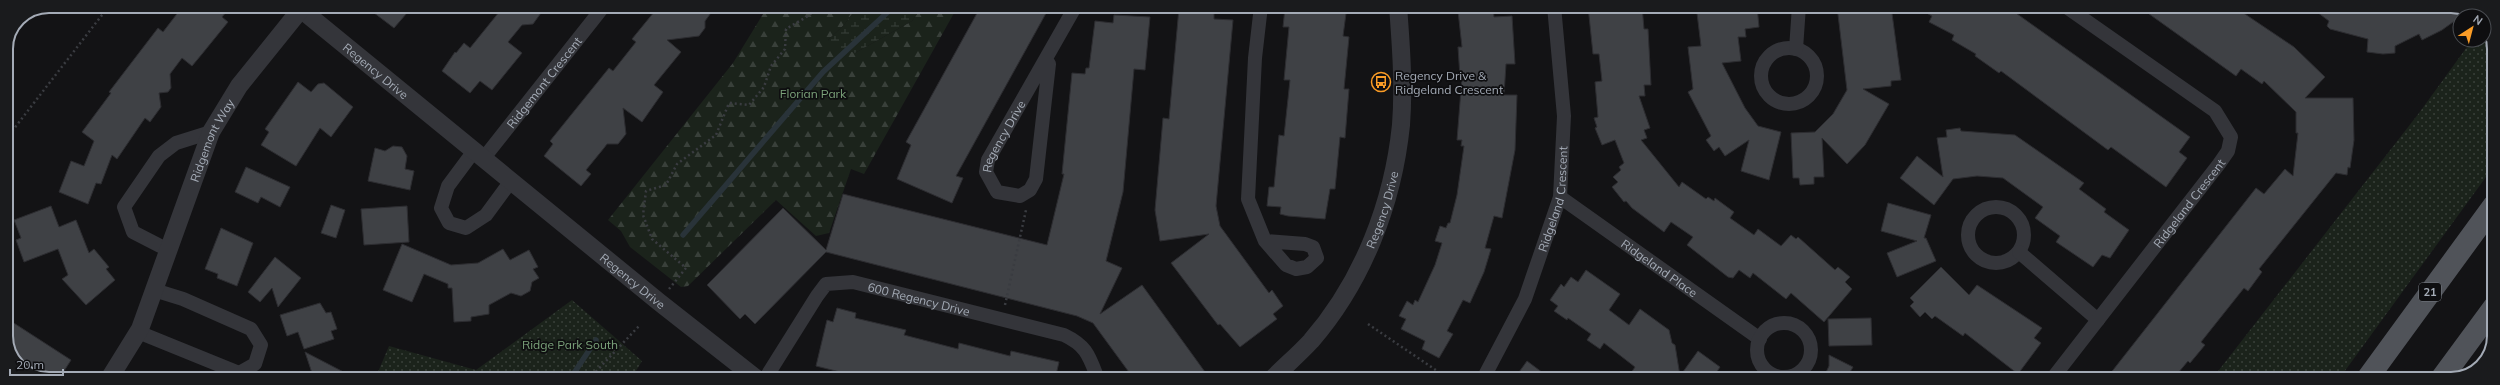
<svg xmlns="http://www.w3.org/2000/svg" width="2500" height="385" viewBox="0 0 2500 385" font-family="Mulish,sans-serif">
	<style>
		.green { fill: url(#green-dots) }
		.forest { fill: url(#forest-firs) }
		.wetland { fill: url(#wetland-marsh) }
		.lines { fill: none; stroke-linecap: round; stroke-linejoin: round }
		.stream { stroke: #293339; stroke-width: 5.5 }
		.building { fill: #3f4145; stroke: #2d2d31 }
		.path { stroke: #3a3c41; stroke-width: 2.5; stroke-dasharray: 2 3; stroke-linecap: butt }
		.minor { stroke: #34353a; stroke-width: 14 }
		.tertiary { stroke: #34353a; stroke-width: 18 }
		.primary { stroke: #505359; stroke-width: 22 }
		.labels { text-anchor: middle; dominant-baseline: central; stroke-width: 3.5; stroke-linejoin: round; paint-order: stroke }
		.shield { fill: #0e0e10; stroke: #777c84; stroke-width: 1 }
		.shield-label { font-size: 11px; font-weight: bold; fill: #a4abb6 }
		.street-label { font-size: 12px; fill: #a4abb6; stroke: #0e0e10 }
		.poi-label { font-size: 12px; fill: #a4abb6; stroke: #0e0e10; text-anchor: start }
		.park-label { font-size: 12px; fill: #7ba27a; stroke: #0e0e10 }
		.rim { fill: none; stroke: #a4abb6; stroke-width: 2 }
	</style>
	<defs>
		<pattern id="green-dots" width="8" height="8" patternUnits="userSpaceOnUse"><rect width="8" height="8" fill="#1b231b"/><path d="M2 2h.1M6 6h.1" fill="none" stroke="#39403a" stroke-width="1.8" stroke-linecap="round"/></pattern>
		<pattern id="forest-firs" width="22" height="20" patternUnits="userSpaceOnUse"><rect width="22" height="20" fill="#1b231b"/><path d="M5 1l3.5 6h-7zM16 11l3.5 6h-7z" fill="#39403a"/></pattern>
		<pattern id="wetland-marsh" width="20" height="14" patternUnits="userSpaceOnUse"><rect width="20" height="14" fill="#1b231b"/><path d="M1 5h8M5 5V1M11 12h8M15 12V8" fill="none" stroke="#39403a"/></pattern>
	</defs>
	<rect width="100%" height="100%" fill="#131315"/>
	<g class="green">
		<polygon points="2484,24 2494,44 2494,166 2339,379 2212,379 2419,113 2472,40 2484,40"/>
		<polygon points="572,300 642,361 631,379 375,379 389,346 476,370"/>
	</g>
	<polygon class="forest" points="768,6 858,6 844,25 828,40 855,53 912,21 923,6 958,6 864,174 851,169 829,233 816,236 776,200 688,286 681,287 630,247 621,231 608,220 733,63"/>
	<polygon class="wetland" points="858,6 891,6 890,9 895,6 923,6 912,21 855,53 834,46 828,40 844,25"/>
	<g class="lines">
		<g class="stream">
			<polyline points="683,235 823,72 890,10"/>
			<polyline points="570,379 596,340"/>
		</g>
	</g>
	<g class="building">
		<polygon points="183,6 231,6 222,17 228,22 202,54 192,66 182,58 170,74 171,88 168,92 159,93 161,107 150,122 145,118 117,159 112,155 101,184 96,183 88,204 59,192 71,161 84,166 94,141 82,132 111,93 109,92 158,28 163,32"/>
		<polygon points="365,6 413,6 394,28"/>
		<polygon points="504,6 546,6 533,24 522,25 508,42 522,53 492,90 480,81 470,93 442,71 455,52 456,53 464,43 470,48"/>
		<polygon points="659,6 716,6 705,21 705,28 699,36 667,40 681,52 654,85 663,92 642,122 623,108 626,134 618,144 607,144 604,148 586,170 591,174 581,186 544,156 553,144 550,141 609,68 613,71 636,42 632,39"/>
		<polygon points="981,6 1050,6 956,176 963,178 952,203 897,179 911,145 906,142"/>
		<polygon points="1299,6 1347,6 1343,36 1349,37 1344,89 1349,89 1345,138 1340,137 1335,189 1330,189 1325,219 1288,216 1280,214 1281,207 1267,206 1269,187 1274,187 1279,135 1284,136 1290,80 1284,80 1289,27 1283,27 1285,8 1299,9"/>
		<polygon points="1588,6 1642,6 1644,29 1648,29 1651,85 1644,85 1645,96 1639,96 1650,128 1644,130 1647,138 1641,140 1679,187 1682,182 1706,199 1708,197 1714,201 1715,198 1734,212 1730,218 1754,235 1758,229 1781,246 1791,235 1796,239 1798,237 1835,270 1838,267 1850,277 1845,282 1852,289 1824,322 1791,293 1786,299 1753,273 1750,278 1739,270 1733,278 1728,277 1687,245 1693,237 1671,222 1664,232 1632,208 1626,201 1624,202 1612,187 1618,182 1613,177 1621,170 1619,167 1624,163 1615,140 1602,145 1595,128 1597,127 1594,118 1598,117 1595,82 1602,81 1599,54 1593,54"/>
		<polygon points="1742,6 1757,6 1759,27 1745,29 1746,37 1738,37 1741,61 1722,63 1745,108 1758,126 1781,132 1769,180 1741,171 1749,140 1725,156 1719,147 1714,151 1706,140 1711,136 1688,92 1693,89 1688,47 1701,46 1697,13"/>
		<polygon points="1837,6 1891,6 1901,80 1891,81 1891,86 1863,89 1889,104 1865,145 1847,164 1822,138 1824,177 1814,177 1814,184 1800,185 1799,178 1793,178 1791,133 1815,132 1833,114 1847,90"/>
		<polygon points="1914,6 2006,6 2190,137 2179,152 2187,158 2166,187 2111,147 2108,150 2001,71 1999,73 1975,56 1976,54 1952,40 1954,35 1929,22 1932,16"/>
		<polygon points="2138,6 2233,6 2294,47 2325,77 2305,98 2353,98 2354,140 2350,168 2348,167 2347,175 2336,173 2259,269 2262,272 2248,291 2244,288 2201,342 2205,345 2190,363 2188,361 2173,379 2106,379 2256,188 2264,194 2285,169 2293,176 2298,133 2296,133 2296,112 2264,81 2262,84 2241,69 2236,76"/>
		<polygon points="2309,6 2457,6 2467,12 2442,30 2422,40 2419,34 2395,46 2395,53 2383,54 2367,52 2368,39 2330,29 2327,26 2329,21"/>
		<polygon points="1179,8 1214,11 1214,19 1233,20 1216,206 1220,226 1269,293 1272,290 1283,306 1273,314 1277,319 1240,347 1220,324 1218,325 1171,263 1209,234 1160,241 1155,210 1163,118 1169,119"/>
		<polygon points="1493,8 1494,17 1512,16 1515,64 1506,64 1504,95 1517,95 1515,150 1502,218 1494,216 1485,248 1491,249 1484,272 1470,303 1463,300 1447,331 1453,334 1439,358 1422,349 1425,341 1401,329 1406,319 1399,316 1407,301 1413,305 1415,300 1418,302 1435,265 1442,243 1435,241 1440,226 1446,228 1448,223 1450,223 1457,195 1464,146 1461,146 1462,140 1457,140 1462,77 1460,77 1458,47 1462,47 1458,11"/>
		<polygon points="1114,15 1150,17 1145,70 1134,69 1123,192 1106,261 1122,268 1100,314 1142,285 1205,372 1195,379 1134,379 1093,323 1077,316 826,252 755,324 745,314 740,319 707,285 783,208 826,250 843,194 1047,245 1064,174 1062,174 1072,73 1085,74 1086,68 1089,68 1095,21 1113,23"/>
		<polygon points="298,82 311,92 318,84 324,83 353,107 331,137 320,128 296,166 261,145 269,132 265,129"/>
		<polygon points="1960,128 1961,131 2015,135 2084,183 2079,189 2106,209 2104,212 2129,230 2110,258 2102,255 2093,267 2056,242 2060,236 2035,218 2043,207 2003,178 1977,176 1953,179 1934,205 1900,178 1917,156 1943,177 1937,138 1947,137 1946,130"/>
		<polygon points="393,146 402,147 407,156 405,169 414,171 410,190 368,181 375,148 385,151"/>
		<polygon points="246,167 290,187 280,207 261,197 258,203 235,192"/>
		<polygon points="1888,203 1931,215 1924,238 1926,238 1936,261 1897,277 1887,253 1917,241 1881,231"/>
		<polygon points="331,205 345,210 336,238 321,233"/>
		<polygon points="51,206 59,227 76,220 89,253 94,249 109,267 106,269 115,280 86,305 62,279 68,275 58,249 24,262 16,240 21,238 14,220"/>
		<polygon points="407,206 409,242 364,245 361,209"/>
		<polygon points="221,228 253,243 237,286 217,278 218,274 205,269"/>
		<polygon points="402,244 451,265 478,263 503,249 510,260 529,250 538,267 533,269 539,278 532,282 530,291 521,296 511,293 489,305 489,314 471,317 471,321 454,322 452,288 448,288 448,284 424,274 412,302 383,290"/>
		<polygon points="275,257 301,278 278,307 272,288 260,302 248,292"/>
		<polygon points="1941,267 1969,295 1977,285 2042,328 2034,338 2041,343 2018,374 1965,333 1963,336 1935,316 1932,319 1925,312 1920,317 1910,306 1914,302 1910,298"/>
		<polygon points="1586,270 1620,294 1609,310 1629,325 1640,309 1669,330 1672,343 1675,345 1680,376 1698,351 1720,367 1712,379 1639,379 1631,373 1635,367 1626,360 1604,343 1600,349 1587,340 1591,334 1568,318 1567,320 1554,311 1558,306 1550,300 1561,284 1564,287 1571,277 1578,282"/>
		<polygon points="320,303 326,313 331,312 337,329 331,331 334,339 304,349 298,332 287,336 280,315"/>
		<polygon points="837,308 856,313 855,318 906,330 904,335 958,349 959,343 1010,356 1011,351 1059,362 1055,379 843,379 844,373 816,366 827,320 833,322"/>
		<polygon points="6,318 71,360 59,379 43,379 18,366 6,341"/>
		<polygon points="1871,318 1872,345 1829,346 1828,319"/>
		<polygon points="305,352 357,379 314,379"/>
		<polygon points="1829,355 1853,367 1846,379 1823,379 1829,366"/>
		<polygon points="1527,361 1551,379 1514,379"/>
	</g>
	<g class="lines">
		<g class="path">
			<polyline points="6,139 109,6"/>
			<polyline points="669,289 686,268 652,239 643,215 646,191 666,185 677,164 716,135 729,103 749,105 764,87 771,66 785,49 786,29 808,16 819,6"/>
			<polyline points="1005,305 1026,210"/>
			<polyline points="1368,324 1449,379"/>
			<polyline points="589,379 639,326"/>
		</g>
		<g class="minor">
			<polyline points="1261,6 1255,58 1248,199 1265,241 1286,265 1296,269 1307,267 1317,258 1313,247 1305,244 1265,241"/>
			<circle cx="1789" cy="76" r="28"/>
			<polyline points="1796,49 1799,6"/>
			<path id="s1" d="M1046 60 1049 64 1036 179 1030 190 1020 196 997 192 986 172 988 160 1074 9 1078 6"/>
			<polyline points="474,151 448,186 441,208 449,223 466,228 486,215 511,181"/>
			<path id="s2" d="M483 159 604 6"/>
			<path id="s3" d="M1560 197 1760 339"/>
			<circle cx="1996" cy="235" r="28"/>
			<polyline points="168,250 133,232 124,207 159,156 176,143 211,132"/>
			<polyline points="2019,252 2098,320"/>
			<circle cx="1784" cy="350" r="27"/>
			<polyline points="138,332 239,373 255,364 261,345 251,329 183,299 154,290"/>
			<path id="s4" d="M765 379 817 296 826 284 853 282 1064 335C1087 346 1089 356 1098 379"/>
			<path id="s5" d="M1483 379 1525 299 1560 197 1564 116 1554 6"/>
			<path id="s6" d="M2052 379 2219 164 2228 151 2231 137 2215 111 2065 6"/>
		</g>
		<g class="tertiary">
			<path id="s7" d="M297 6 659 302 757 379"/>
			<path id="s8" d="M109 379 140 329 211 132 239 86 301 9"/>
			<path id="s9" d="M1272 379C1285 366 1299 354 1311 341 1363 281 1393 203 1401 125 1404 86 1401 45 1398 6"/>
		</g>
		<g class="primary">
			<polyline points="2367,379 2494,205"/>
			<polyline points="2441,379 2494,307"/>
		</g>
	</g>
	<defs>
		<g id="bus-ring" transform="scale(1)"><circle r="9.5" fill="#0e0e10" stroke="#fa9c26" stroke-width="1.5"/><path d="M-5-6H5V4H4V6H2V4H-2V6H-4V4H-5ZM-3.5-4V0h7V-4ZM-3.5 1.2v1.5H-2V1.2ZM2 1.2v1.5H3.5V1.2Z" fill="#fa9c26"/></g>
	</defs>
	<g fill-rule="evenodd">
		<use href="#bus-ring" x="1381" y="82"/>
	</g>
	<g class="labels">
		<rect class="shield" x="2419" y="283" width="22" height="18" rx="3"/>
		<g class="shield-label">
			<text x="2430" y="292">21</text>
		</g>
		<g class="street-label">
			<text stroke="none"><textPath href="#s7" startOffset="102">Regency Drive</textPath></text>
			<text stroke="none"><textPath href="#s2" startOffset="98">Ridgemont Crescent</textPath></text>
			<text stroke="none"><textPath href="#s1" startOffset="231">Regency Drive</textPath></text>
			<text stroke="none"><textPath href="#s8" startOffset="261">Ridgemont Way</textPath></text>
			<text stroke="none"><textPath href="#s5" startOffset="195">Ridgeland Crescent</textPath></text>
			<text stroke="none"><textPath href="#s6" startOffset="223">Ridgeland Crescent</textPath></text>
			<text stroke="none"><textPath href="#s9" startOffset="205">Regency Drive</textPath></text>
			<text stroke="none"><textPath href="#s3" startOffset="122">Ridgeland Place</textPath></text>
			<text stroke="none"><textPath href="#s7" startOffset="434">Regency Drive</textPath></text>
			<text stroke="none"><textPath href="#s4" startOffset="208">600 Regency Drive</textPath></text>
		</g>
		<g class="poi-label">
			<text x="1395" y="75">Regency Drive &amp;<tspan x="1395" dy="14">Ridgeland Crescent</tspan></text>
		</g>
		<g class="park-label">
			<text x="813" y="93">Florian Park</text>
			<text x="570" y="344">Ridge Park South</text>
		</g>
	</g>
	<path d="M0 0H2500V385H0ZM49 13H2451A36 36 0 0 1 2487 49V336A36 36 0 0 1 2451 372H49A36 36 0 0 1 13 336V49A36 36 0 0 1 49 13Z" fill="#1a1b1d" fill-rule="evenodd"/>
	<path class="rim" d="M49 13H2451A36 36 0 0 1 2487 49V336A36 36 0 0 1 2451 372H49A36 36 0 0 1 13 336V49A36 36 0 0 1 49 13Z"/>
	<g transform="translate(2472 28) rotate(36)"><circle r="19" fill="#0e0e10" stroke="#4a4d52"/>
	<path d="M0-3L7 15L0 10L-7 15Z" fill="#fa9c26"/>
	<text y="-6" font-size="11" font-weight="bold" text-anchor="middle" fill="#a4abb6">N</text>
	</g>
	<path d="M10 369v6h53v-6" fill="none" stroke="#a4abb6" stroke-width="2"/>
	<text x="16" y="369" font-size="12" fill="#a4abb6" stroke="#0e0e10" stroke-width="3" paint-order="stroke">20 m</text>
</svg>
